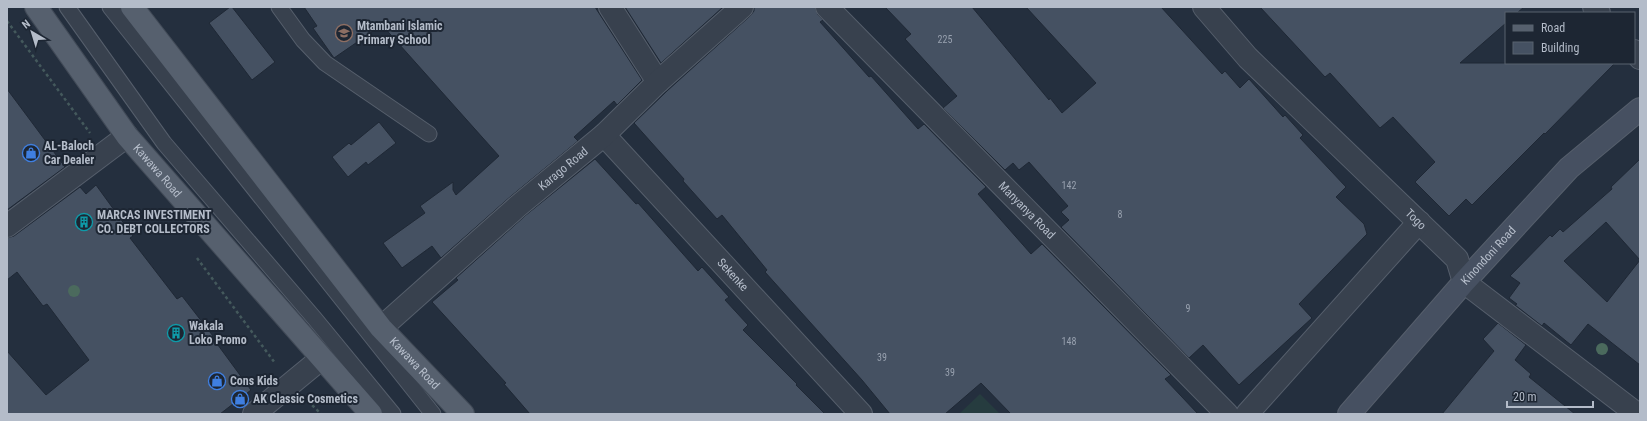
<svg xmlns="http://www.w3.org/2000/svg" width="1647" height="421" viewBox="0 0 1647 421" font-family="'Roboto Condensed',sans-serif">
	<style>
		.green { fill: #263c3f }
		.building { fill: #455162; stroke: #1f2835 }
		.lines { fill: none; stroke-linecap: round; stroke-linejoin: round }
		.lane-casing { stroke: #565f6c; stroke-width: 17 }
		.street-casing { stroke: #565f6c; stroke-width: 24 }
		.secondary-casing { stroke: #565f6c; stroke-width: 24 }
		.primary-casing { stroke: #414a57; stroke-width: 24 }
		.path { stroke: #44595c; stroke-width: 2.5; stroke-dasharray: 3 3; stroke-linecap: butt }
		.lane { stroke: #38414e; stroke-width: 15 }
		.street { stroke: #38414e; stroke-width: 22 }
		.secondary { stroke: #465061; stroke-width: 22 }
		.primary { stroke: #56606e; stroke-width: 22 }
		.tree { fill: #4b6a5d }
		.labels { text-anchor: middle; dominant-baseline: central; stroke-width: 4; stroke-linejoin: round; paint-order: stroke }
		.number-label { font-size: 10px; fill: #98a1af }
		.poi-label { font-size: 12px; font-weight: bold; fill: #b4bcc9; stroke: #1d2633; text-anchor: start }
		.street-label { font-size: 12px; fill: #b4bcc9; stroke: #1d2633 }
	</style>
	<rect width="100%" height="100%" fill="#242f3e"/>
	<polygon class="green" points="980,394 1000,414 959,414"/>
	<g class="building">
		<polygon points="230,7 232,7 275,62 252,80 209,23"/>
		<polygon points="304,7 595,7 642,80 617,105 614,101 574,137 578,141 510,197 441,258 432,246 402,268 383,243 425,213 420,206 453,182 453,190 456,195 499,156 382,25 334,58 313,28 317,26"/>
		<polygon points="625,7 723,7 661,63"/>
		<polygon points="754,7 815,7 818,15 823,20 820,22 869,77 871,76 918,129 924,124 986,187 978,194 1031,254 1042,244 1171,375 1165,379 1198,414 1011,414 981,383 945,414 890,414 862,380 765,272 767,270 722,215 717,219 683,181 684,179 634,123 667,91 750,16 754,11"/>
		<polygon points="885,7 972,7 1049,100 1050,98 1062,113 1096,83 1026,7 1161,7 1222,74 1225,71 1240,88 1249,79 1283,117 1285,115 1303,135 1300,138 1346,187 1336,197 1364,224 1367,234 1299,304 1312,318 1239,385 1203,345 1189,358 1061,227 1069,220 1061,212 1068,206 1029,162 1019,170 1013,163 1005,170 943,108 957,96 905,39 911,34"/>
		<polygon points="1260,7 1524,7 1517,13 1506,13 1506,23 1460,63 1615,63 1545,134 1544,133 1472,205 1466,199 1449,216 1415,182 1435,162 1393,117 1380,128 1330,73 1325,77"/>
		<polygon points="7,89 65,167 7,210"/>
		<polygon points="379,122 396,143 368,165 366,162 348,177 332,157 349,143 351,145"/>
		<polygon points="595,159 636,204 638,203 698,271 702,267 729,297 725,300 748,325 743,330 797,384 796,385 825,414 530,414 504,384 506,383 432,302 458,280 456,278 526,215"/>
		<polygon points="1640,159 1640,260 1606,222 1564,261 1607,302 1640,260 1640,365 1588,324 1571,345 1544,323 1542,326 1515,305 1517,304 1509,298 1520,283 1510,276 1550,235 1552,237 1560,229 1563,232 1612,189 1611,187"/>
		<polygon points="96,185 133,236 130,238 177,299 182,296 213,336 212,337 251,390 220,414 7,414 7,351 46,395 89,360 47,304 43,306 17,272 7,280 7,238 14,236 80,187 86,194"/>
		<polygon points="1498,323 1526,345 1515,360 1531,374 1529,377 1575,414 1442,414 1494,351 1483,339"/>
	</g>
	<g class="lines">
		<g class="lane-casing">
			<g id="lane">
				<polyline points="67,7 164,143 315,319 393,414"/>
				<polyline points="110,7 433,414"/>
				<polyline points="279,7 303,40 325,63 429,134"/>
			</g>
		</g>
		<g class="street-casing">
			<g id="street">
				<polyline points="610,7 658,82"/>
				<path id="s1" d="M827 7 1227 414"/>
				<path id="s2" d="M1204 7 1248 58 1457 259 1464 282 1637 414"/>
				<polyline points="1594,7 1599,13"/>
				<polyline points="1634,51 1640,58"/>
				<path id="s3" d="M604 135 861 414"/>
				<polyline points="7,226 127,136"/>
				<path id="s4" d="M381 328 518 206 604 135 658 82 742 7"/>
				<polyline points="254,414 322,358"/>
				<polyline points="1247,414 1419,222"/>
			</g>
		</g>
		<g class="secondary-casing">
			<g id="secondary">
				<path id="s5" d="M1349 414 1464 282 1569 168 1640 109"/>
			</g>
		</g>
		<g class="primary-casing">
			<g id="primary">
				<path id="s6" d="M36 7 127 136 371 414"/>
				<path id="s7" d="M132 7 381 328 463 414"/>
			</g>
		</g>
		<g class="path">
			<polyline points="7,21 90,133"/>
			<polyline points="197,258 275,363"/>
			<polyline points="308,401 321,414"/>
		</g>
		<use href="#lane" class="lane"/>
		<use href="#street" class="street"/>
		<use href="#secondary" class="secondary"/>
		<use href="#primary" class="primary"/>
	</g>
	<g class="tree">
		<circle cx="74" cy="291" r="6"/>
		<circle cx="1602" cy="349" r="6"/>
	</g>
	<defs>
		<g id="school-ring" transform="scale(0.9)"><circle r="9.5" fill="#1d2633" stroke="#8d6e63" stroke-width="1.5"/><path d="M0-5L7-2L0 1L-7-2ZM-4 1L0 2.5L4 1V4Q0 6-4 4Z" fill="#8d6e63"/></g>
		<g id="shop-ring" transform="scale(0.9)"><circle r="9.5" fill="#1d2633" stroke="#3f7fe0" stroke-width="1.5"/><path d="M-5-2.5h2.3a2.7 3.5 0 0 1 5.4 0H5L5.5 6h-11ZM-1.5-2.5h3a1.5 2.3 0 0 0-3 0Z" fill="#3f7fe0"/></g>
		<g id="building-ring" transform="scale(0.9)"><circle r="9.5" fill="#1d2633" stroke="#0f9aa8" stroke-width="1.5"/><path d="M-4-6H4V6H1V3H-1V6H-4ZM-2.5-4.3h1.7v1.8h-1.7ZM.8-4.3h1.7v1.8H.8ZM-2.5-1h1.7V.8h-1.7ZM.8-1h1.7V.8H.8Z" fill="#0f9aa8"/></g>
	</defs>
	<g fill-rule="evenodd">
		<use href="#school-ring" x="344" y="33"/>
		<use href="#shop-ring" x="31" y="153"/>
		<use href="#building-ring" x="84" y="222"/>
		<use href="#building-ring" x="176" y="333"/>
		<use href="#shop-ring" x="217" y="381"/>
		<use href="#shop-ring" x="240" y="399"/>
	</g>
	<g class="labels">
		<g class="number-label">
			<text x="945" y="39">225</text>
			<text x="1069" y="185">142</text>
			<text x="1120" y="214">8</text>
			<text x="1188" y="308">9</text>
			<text x="1069" y="341">148</text>
			<text x="882" y="357">39</text>
			<text x="950" y="372">39</text>
		</g>
		<g class="poi-label">
			<text x="357" y="26">Mtambani Islamic<tspan x="357" dy="14">Primary School</tspan></text>
			<text x="44" y="146">AL-Baloch<tspan x="44" dy="14">Car Dealer</tspan></text>
			<text x="97" y="215">MARCAS INVESTIMENT<tspan x="97" dy="14">CO. DEBT COLLECTORS</tspan></text>
			<text x="189" y="326">Wakala<tspan x="189" dy="14">Loko Promo</tspan></text>
			<text x="230" y="381">Cons Kids</text>
			<text x="253" y="399">AK Classic Cosmetics</text>
		</g>
		<g class="street-label">
			<text stroke="none"><textPath href="#s4" startOffset="242">Karago Road</textPath></text>
			<text stroke="none"><textPath href="#s6" startOffset="204">Kawawa Road</textPath></text>
			<text stroke="none"><textPath href="#s1" startOffset="285">Manyanya Road</textPath></text>
			<text stroke="none"><textPath href="#s2" startOffset="300">Togo</textPath></text>
			<text stroke="none"><textPath href="#s5" startOffset="211">Kinondoni Road</textPath></text>
			<text stroke="none"><textPath href="#s3" startOffset="190">Sekenke</textPath></text>
			<text stroke="none"><textPath href="#s7" startOffset="455">Kawawa Road</textPath></text>
		</g>
	</g>
	<rect width="1647" height="421" fill="none" stroke="#b4bcc9" stroke-width="16"/>
	<rect x="1505" y="12" width="130" height="52" fill="#1d2633" stroke="#59626f"/>
	<rect x="1513" y="25" width="20" height="6" fill="#56606e" stroke="#59626f"/>
	<text x="1541" y="32" font-size="12" fill="#b4bcc9">Road</text>
	<rect x="1513" y="42" width="20" height="12" fill="#455162" stroke="#59626f"/>
	<text x="1541" y="52" font-size="12" fill="#b4bcc9">Building</text>
	<g transform="translate(32 32) rotate(322)" stroke="#1d2633" stroke-width="3" paint-order="stroke">
	<path d="M0-3L7 15L0 10L-7 15Z" fill="#b4bcc9"/>
	<text y="-6" font-size="11" font-weight="bold" text-anchor="middle" fill="#b4bcc9">N</text>
	</g>
	<path d="M1507 401v6h86v-6" fill="none" stroke="#b4bcc9" stroke-width="2"/>
	<text x="1513" y="401" font-size="12" fill="#b4bcc9" stroke="#1d2633" stroke-width="3" paint-order="stroke">20 m</text>
</svg>
